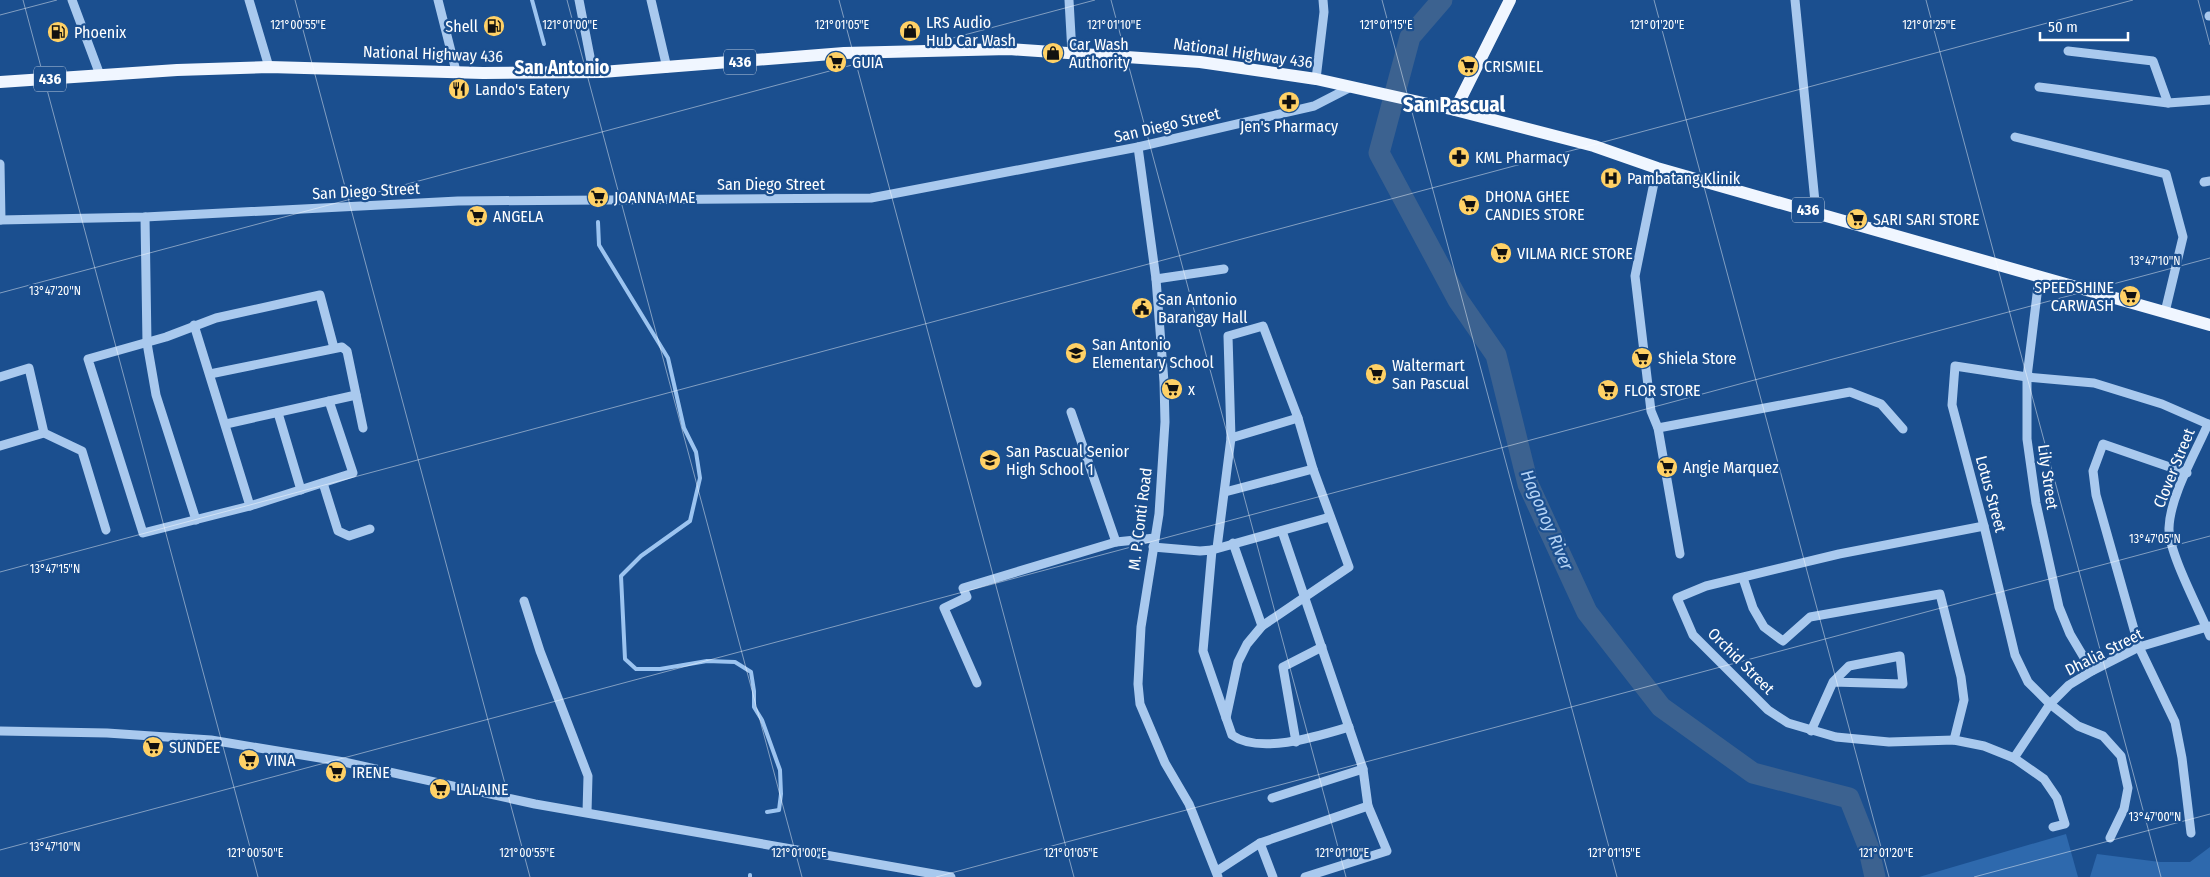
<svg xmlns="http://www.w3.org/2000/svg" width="2210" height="877" viewBox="0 0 2210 877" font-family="'Fira Sans Condensed',sans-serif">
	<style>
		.green { fill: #2e69ad }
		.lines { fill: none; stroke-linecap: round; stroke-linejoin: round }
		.stream { stroke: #9cc4f0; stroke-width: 4 }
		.river { stroke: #3c6290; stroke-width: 21 }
		.minor { stroke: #a9c9ee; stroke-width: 9 }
		.major { stroke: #f0f6ff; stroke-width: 12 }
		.ticks { fill: none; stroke: #fff; stroke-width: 1; stroke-opacity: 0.45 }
		.labels { text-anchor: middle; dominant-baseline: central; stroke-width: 4.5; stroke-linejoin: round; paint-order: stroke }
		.shield { fill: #1b4f8f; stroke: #bbcadd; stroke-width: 1 }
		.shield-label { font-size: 15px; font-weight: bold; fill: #fff }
		.poi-label { font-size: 16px; fill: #fff; stroke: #1b4f8f; text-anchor: start }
		.street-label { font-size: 16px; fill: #fff; stroke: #1b4f8f }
		.water-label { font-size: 18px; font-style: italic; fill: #b5d3f5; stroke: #1b4f8f }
		.quarter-label { font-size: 19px; font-weight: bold; fill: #fff; stroke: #1b4f8f }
		.district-label { font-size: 21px; font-weight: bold; fill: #fff; stroke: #1b4f8f }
		.ticks-label { font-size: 12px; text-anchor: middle; fill: #fff; stroke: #1b4f8f; stroke-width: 4.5; stroke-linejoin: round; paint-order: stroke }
	</style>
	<rect width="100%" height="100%" fill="#1b4f8f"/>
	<g class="green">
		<polygon points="2066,834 2078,877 1919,877"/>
		<polygon points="2210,847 2210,877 2090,877 2097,854 2160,862 2190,862"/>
	</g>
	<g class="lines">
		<g class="stream">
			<polyline points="532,0 544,44"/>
			<polyline points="598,222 599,245 668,358 684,428 696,452 700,478 690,521 641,556 621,576 625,659 636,669 660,669 707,661 735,662 751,672 754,691 754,707 762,720 780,770 781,794 779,810 767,812"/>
			<polyline points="750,877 750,875"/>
		</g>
		<polyline class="river" points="1442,0 1410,37 1379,153 1458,300 1496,355 1528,484 1587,612 1661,707 1753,773 1849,798 1868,846 1875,877"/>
		<g class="minor">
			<polyline points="72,0 100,75"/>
			<polyline points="249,0 269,67"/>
			<polyline points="438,0 456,71"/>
			<polyline points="579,0 593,72"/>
			<polyline points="651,0 667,68"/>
			<polyline points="1069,0 1072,53"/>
			<polyline points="1795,0 1816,212"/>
			<polyline points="2209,16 2210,16"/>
			<polyline points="2068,51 2153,61 2168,103"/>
			<polyline points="1316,79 1324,12 1323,0"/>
			<polyline points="2039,87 2168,103 2210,100"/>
			<polyline points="2015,137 2166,174 2183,237 2165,312"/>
			<polyline points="1138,147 1156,279 1164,382 1165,422 1159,514 1141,627 1138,684 1140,704 1165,763 1189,804 1218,877"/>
			<polyline points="0,164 1,220"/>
			<polyline points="1657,168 1635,276 1651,411 1658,428 1680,554"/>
			<polyline points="2204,182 2210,181"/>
			<polyline points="145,217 147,343 156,395 196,520"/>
			<polyline points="0,220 145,217 458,201 871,198 1138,147 1314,106 1349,88"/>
			<polyline points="2039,278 2027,377 2027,439 2036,503 2059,607 2070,634 2092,671"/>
			<polyline points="1156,279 1224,269"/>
			<polyline points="194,325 250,506"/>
			<polyline points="210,374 342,347 347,351 363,428"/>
			<polyline points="0,377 29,368 44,433"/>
			<polyline points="329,401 353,473 250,506 143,533 88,359 166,337 216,318 320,295 334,348"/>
			<polyline points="1071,412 1116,542"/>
			<polyline points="278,413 301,490"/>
			<polyline points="226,424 356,395"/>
			<path d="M2208 424C2195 454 2170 496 2169 528 2168 552 2200 611 2210 636"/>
			<polyline points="1658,428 1850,392 1881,404 1903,429"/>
			<polyline points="1231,438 1298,418"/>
			<polyline points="0,446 44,433 82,451 106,530"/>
			<polyline points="2187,473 2103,444 2093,471 2096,495 2139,647 2175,722 2182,758 2191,833"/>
			<polyline points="323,483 338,531 349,536 370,529"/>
			<polyline points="1225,492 1313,469"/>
			<polyline points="1984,526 1839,554 1706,586 1677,598 1693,635 1768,710 1788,723 1836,737 1889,742 1954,740 1984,746 2014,758 2044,779 2057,798 2065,824 2053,827"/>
			<polyline points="1282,531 1363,769 1368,806 1387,851 1305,877"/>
			<polyline points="1233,543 1262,626"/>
			<polyline points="1153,547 1200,551 1212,550 1330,517"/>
			<polyline points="1217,548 1231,438 1228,336 1263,326 1298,418 1313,469 1349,567 1262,626 1247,644 1238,662 1226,718"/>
			<path d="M1212 550 1203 651 1232 735C1259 755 1319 736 1349 727"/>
			<polyline points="1743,578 1753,608 1764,627 1783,641 1810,617 1940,594 1961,677 1964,700 1954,740"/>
			<polyline points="524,601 540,651 588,776 587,812"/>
			<polyline points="977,683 944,608 967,597 963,588 1116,542 1155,538"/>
			<polyline points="0,731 107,733 211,740 344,762 535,804 951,877"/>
			<polyline points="1811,731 1833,682 1849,666 1900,656 1903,684 1833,682"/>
			<polyline points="1296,742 1283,667 1322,647"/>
			<polyline points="2014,758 2050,704 2069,685 2092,671 2139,647 2210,626"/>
			<polyline points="1272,798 1363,769"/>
			<polyline points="2110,838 2124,809 2128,788 2121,756 2103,736 2078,726 2050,704 2028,682 2015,655 1984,526 1952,405 1955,366 2027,377 2094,383 2162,404 2210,425"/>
			<polyline points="1260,843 1273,877"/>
			<polyline points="1217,871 1260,843 1368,806"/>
		</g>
		<g class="major">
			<polyline points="0,82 177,70 269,67 483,73 602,72 844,53 1009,49 1200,62 1316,79 1455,110 1594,146 1657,168 2210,325"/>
			<polyline points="1455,110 1510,0"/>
		</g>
	</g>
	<path class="ticks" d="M23 0 258 877M295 0 530 877M567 0 802 877M839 0 1074 877M1111 0 1346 877M1382 0 1617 877M1654 0 1889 877M1926 0 2161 877M2198 0 2210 45M0 15 57 0M0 293 1095 0M0 572 2133 0M0 850 2210 258M936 877 2210 536M1974 877 2210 814"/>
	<defs>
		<g id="fuel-disc" transform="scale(1.125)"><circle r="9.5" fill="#ffd166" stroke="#1b4f8f"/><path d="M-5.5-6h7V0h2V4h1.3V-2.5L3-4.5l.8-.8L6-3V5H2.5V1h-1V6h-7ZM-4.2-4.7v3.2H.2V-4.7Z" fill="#111"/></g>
		<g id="shop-disc" transform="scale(1.125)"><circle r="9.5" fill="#ffd166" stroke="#1b4f8f"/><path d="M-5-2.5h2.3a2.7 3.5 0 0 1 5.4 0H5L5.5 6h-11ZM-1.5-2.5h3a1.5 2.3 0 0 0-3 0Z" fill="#111"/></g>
		<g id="supermarket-disc" transform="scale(1.125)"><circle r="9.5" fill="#ffd166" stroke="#1b4f8f"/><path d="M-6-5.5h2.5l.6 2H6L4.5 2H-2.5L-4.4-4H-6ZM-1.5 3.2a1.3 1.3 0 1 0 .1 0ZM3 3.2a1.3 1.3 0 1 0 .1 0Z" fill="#111"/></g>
		<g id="restaurant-disc" transform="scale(1.125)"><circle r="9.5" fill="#ffd166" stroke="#1b4f8f"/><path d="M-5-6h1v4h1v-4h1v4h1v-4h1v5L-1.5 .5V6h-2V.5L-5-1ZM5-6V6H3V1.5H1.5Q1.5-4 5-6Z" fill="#111"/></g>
		<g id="pharmacy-disc" transform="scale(1.125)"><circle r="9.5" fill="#ffd166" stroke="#1b4f8f"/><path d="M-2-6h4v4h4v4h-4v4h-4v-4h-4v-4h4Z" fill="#111"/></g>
		<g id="hospital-disc" transform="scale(1.125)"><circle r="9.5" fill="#ffd166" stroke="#1b4f8f"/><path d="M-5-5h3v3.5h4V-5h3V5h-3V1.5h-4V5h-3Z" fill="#111"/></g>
		<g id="civic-disc" transform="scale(1.125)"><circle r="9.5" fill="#ffd166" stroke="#1b4f8f"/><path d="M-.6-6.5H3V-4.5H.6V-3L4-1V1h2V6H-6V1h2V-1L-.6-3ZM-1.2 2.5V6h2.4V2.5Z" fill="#111"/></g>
		<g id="school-disc" transform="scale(1.125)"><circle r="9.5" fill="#ffd166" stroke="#1b4f8f"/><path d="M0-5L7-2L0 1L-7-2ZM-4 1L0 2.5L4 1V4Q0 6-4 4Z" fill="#111"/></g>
	</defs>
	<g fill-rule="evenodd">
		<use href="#fuel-disc" x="494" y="26"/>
		<use href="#shop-disc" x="910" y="31"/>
		<use href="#fuel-disc" x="58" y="32"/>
		<use href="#shop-disc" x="1053" y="53"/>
		<use href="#supermarket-disc" x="836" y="62"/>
		<use href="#supermarket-disc" x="1468" y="66"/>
		<use href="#restaurant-disc" x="459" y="89"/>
		<use href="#pharmacy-disc" x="1289" y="102"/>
		<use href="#pharmacy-disc" x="1459" y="157"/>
		<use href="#hospital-disc" x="1611" y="178"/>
		<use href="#supermarket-disc" x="598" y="197"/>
		<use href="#supermarket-disc" x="1469" y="205"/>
		<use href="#supermarket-disc" x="477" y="216"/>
		<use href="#supermarket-disc" x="1857" y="219"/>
		<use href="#supermarket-disc" x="1501" y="253"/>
		<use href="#supermarket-disc" x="2130" y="296"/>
		<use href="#civic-disc" x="1142" y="308"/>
		<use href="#school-disc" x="1076" y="353"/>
		<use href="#supermarket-disc" x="1642" y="358"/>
		<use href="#supermarket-disc" x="1376" y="374"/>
		<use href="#supermarket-disc" x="1172" y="389"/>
		<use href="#supermarket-disc" x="1608" y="390"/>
		<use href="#school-disc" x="990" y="460"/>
		<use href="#supermarket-disc" x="1667" y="467"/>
		<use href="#supermarket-disc" x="153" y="747"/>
		<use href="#supermarket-disc" x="249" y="760"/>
		<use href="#supermarket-disc" x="336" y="772"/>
		<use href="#supermarket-disc" x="440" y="789"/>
	</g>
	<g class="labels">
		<g class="shield">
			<rect x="724" y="49.5" width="32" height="25" rx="4"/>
			<rect x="34" y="66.5" width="32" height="25" rx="4"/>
			<rect x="1792" y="197.5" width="32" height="25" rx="4"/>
		</g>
		<g class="shield-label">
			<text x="740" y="62">436</text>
			<text x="50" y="79">436</text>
			<text x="1808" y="210">436</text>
		</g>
		<g class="poi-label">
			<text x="926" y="22">LRS Audio<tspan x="926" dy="18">Hub Car Wash</tspan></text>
			<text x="478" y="26" text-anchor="end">Shell</text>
			<text x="74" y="32">Phoenix</text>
			<text x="1069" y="44">Car Wash<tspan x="1069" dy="18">Authority</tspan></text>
			<text x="852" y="62">GUIA</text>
			<text x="1484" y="66">CRISMIEL</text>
			<text x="475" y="89">Lando's Eatery</text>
			<text x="1289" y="126" text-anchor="middle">Jen's Pharmacy</text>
			<text x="1475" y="157">KML Pharmacy</text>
			<text x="1627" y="178">Pambatang Klinik</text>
			<text x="1485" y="196">DHONA GHEE<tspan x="1485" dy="18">CANDIES STORE</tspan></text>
			<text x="614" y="197">JOANNA MAE</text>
			<text x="493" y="216">ANGELA</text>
			<text x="1873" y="219">SARI SARI STORE</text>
			<text x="1517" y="253">VILMA RICE STORE</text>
			<text x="2114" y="287" text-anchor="end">SPEEDSHINE<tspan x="2114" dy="18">CARWASH</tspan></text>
			<text x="1158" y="299">San Antonio<tspan x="1158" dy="18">Barangay Hall</tspan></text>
			<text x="1092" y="344">San Antonio<tspan x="1092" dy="18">Elementary School</tspan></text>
			<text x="1658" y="358">Shiela Store</text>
			<text x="1392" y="365">Waltermart<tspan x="1392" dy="18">San Pascual</tspan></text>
			<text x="1188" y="389">x</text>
			<text x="1624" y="390">FLOR STORE</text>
			<text x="1006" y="451">San Pascual Senior<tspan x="1006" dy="18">High School 1</tspan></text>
			<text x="1683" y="467">Angie Marquez</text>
			<text x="169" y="747">SUNDEE</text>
			<text x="265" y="760">VINA</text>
			<text x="352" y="772">IRENE</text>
			<text x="456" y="789">LALAINE</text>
		</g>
		<g class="street-label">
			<text transform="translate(1243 53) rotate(8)">National Highway 436</text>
			<text transform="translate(433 54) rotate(2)">National Highway 436</text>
			<text transform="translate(1167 125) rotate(-13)">San Diego Street</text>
			<text x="771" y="184">San Diego Street</text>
			<text transform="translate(366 191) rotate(-3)">San Diego Street</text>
			<text transform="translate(2174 468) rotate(-68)">Clover Street</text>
			<text transform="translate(2048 477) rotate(82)">Lily Street</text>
			<text transform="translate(1991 494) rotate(75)">Lotus Street</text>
			<text transform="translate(1140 519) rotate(-83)">M. P. Conti Road</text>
			<text transform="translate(2104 652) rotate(-27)">Dhalia Street</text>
			<text transform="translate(1741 661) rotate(45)">Orchid Street</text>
		</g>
		<g class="water-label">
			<text transform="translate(1547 520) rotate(67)">Hagonoy River</text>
		</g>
		<g class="quarter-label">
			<text x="562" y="67">San Antonio</text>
		</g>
		<g class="district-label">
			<text x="1454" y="105">San Pascual</text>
		</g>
	</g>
	<g class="ticks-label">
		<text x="298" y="29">121°00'55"E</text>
		<text x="570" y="29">121°01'00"E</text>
		<text x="1114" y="29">121°01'10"E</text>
		<text x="1386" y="29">121°01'15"E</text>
		<text x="1657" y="29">121°01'20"E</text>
		<text x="1929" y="29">121°01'25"E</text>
		<text x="842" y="29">121°01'05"E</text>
		<text x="2155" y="265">13°47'10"N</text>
		<text x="55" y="295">13°47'20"N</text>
		<text x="2155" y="543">13°47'05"N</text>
		<text x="55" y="573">13°47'15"N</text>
		<text x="2155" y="821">13°47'00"N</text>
		<text x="55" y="851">13°47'10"N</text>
		<text x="255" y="857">121°00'50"E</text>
		<text x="527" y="857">121°00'55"E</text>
		<text x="799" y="857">121°01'00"E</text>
		<text x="1071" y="857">121°01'05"E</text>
		<text x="1342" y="857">121°01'10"E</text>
		<text x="1614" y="857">121°01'15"E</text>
		<text x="1886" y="857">121°01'20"E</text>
	</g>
	<path d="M2040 32v8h88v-8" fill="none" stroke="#ffffff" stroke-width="2.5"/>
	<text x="2048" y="32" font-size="15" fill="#ffffff" stroke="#1b4f8f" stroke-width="4" paint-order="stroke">50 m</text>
</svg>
